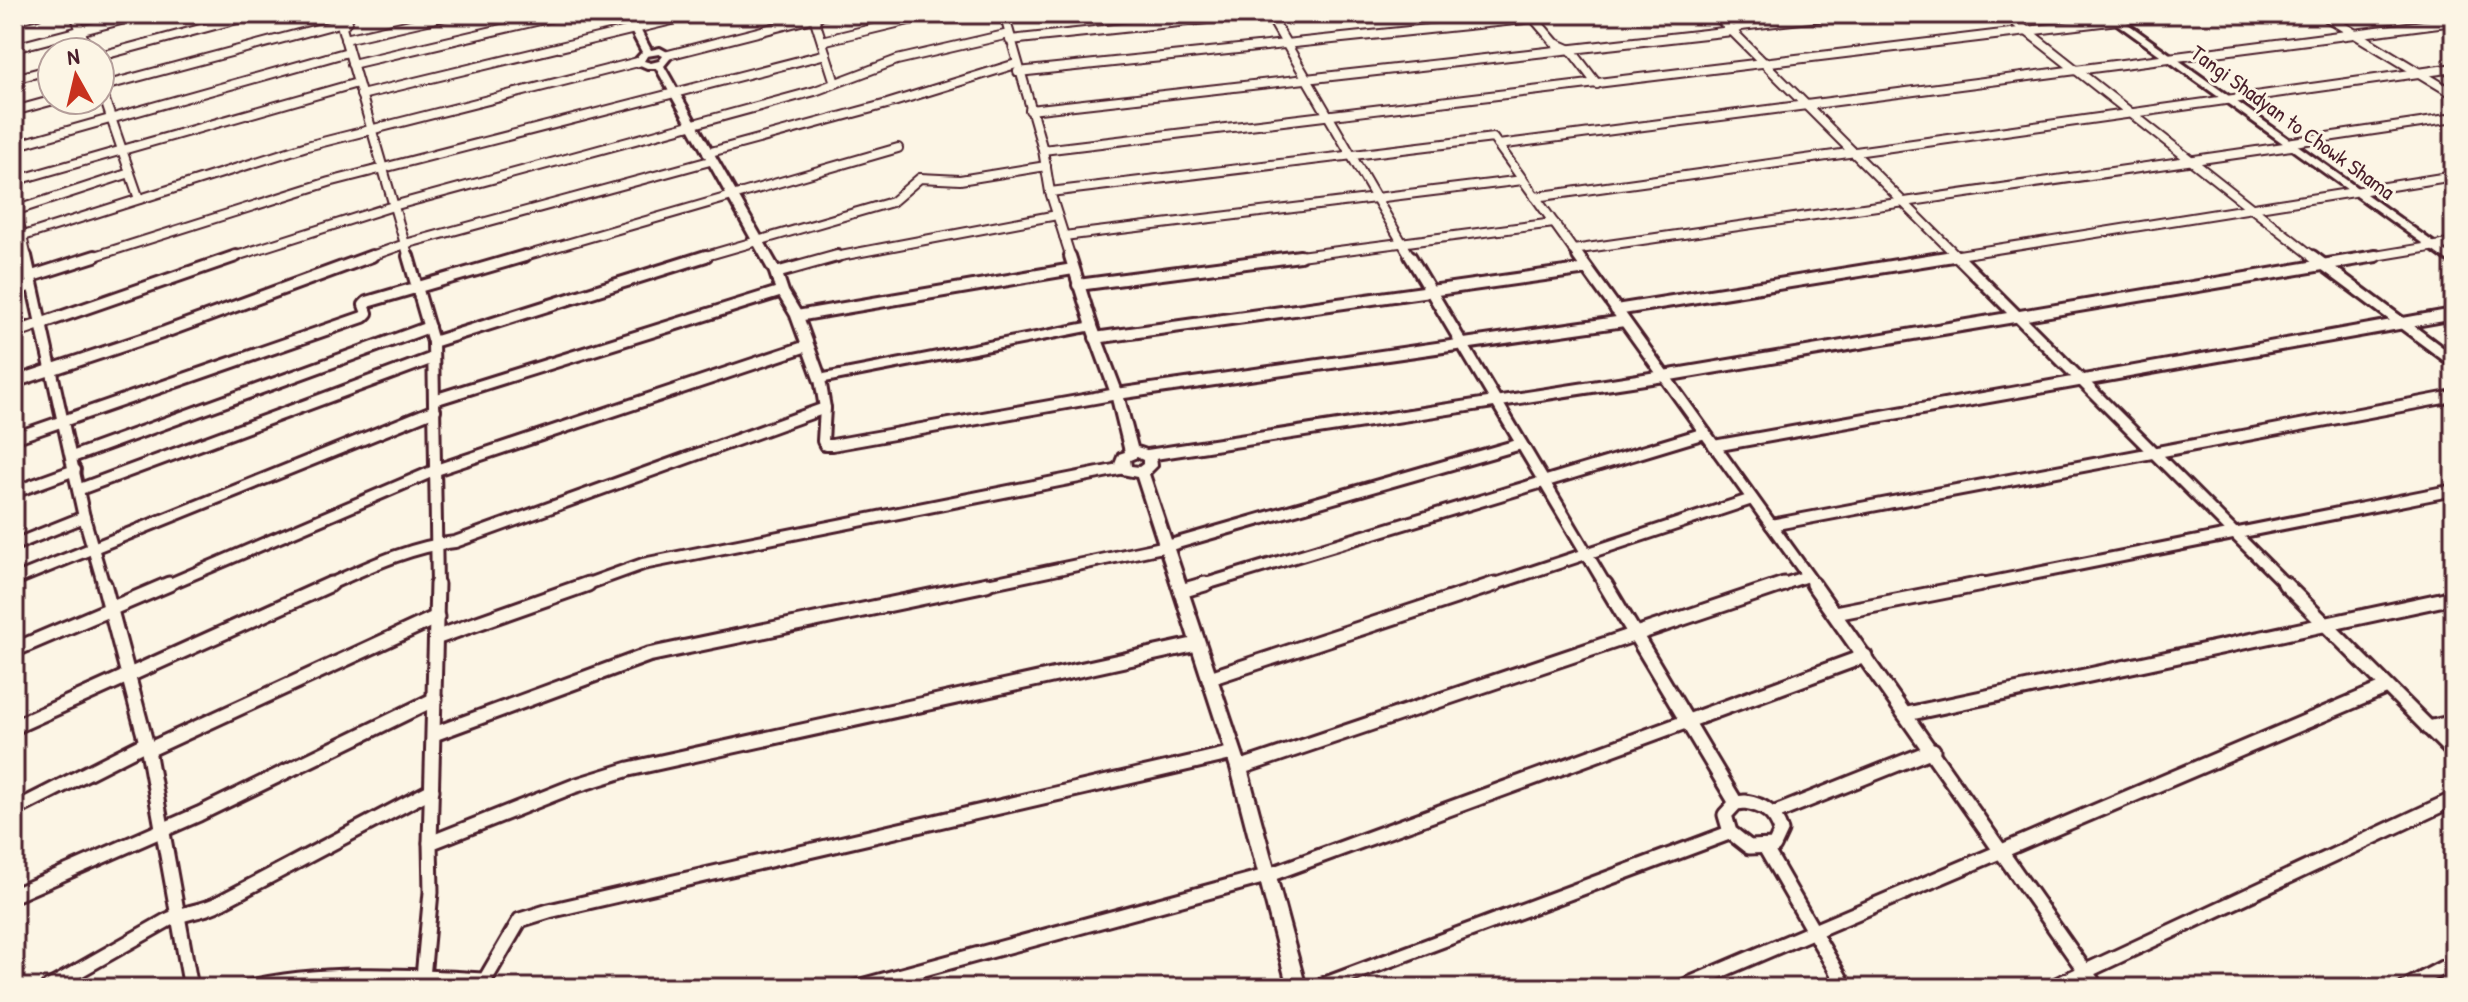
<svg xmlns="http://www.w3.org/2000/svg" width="2468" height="1002" viewBox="0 0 2468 1002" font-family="'Patrick Hand',sans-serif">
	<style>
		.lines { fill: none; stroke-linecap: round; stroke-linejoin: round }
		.minor-far2-casing { stroke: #4a1f2b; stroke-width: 12 }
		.minor-far1-casing { stroke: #4a1f2b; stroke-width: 16 }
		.minor-casing { stroke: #4a1f2b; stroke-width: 19 }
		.major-casing { stroke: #4a1f2b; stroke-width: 6 }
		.minor-far2 { stroke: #fcf5e5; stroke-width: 8 }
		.minor-far1 { stroke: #fcf5e5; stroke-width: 10 }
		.minor { stroke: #fcf5e5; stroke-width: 13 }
		.major { fill: #fcf5e5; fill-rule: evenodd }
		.labels { text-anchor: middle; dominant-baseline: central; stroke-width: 6; stroke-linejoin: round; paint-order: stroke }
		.far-street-label { font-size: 22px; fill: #4a1f2b; stroke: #fcf5e5 }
	</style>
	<rect width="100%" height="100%" fill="#fcf5e5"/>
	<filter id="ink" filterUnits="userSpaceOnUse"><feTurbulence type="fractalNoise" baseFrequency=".0125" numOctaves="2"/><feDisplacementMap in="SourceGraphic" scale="16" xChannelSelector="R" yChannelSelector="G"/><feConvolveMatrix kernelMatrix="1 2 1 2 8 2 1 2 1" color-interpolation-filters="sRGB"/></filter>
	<g filter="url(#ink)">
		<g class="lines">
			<g class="minor-far2-casing">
				<g id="minor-far2">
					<polyline points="75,14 88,52"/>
					<polyline points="351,14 342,28 409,258"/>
					<polyline points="813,14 835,83"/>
					<polyline points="1004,14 1043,150 1050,192 1071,258"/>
					<polyline points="1269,14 1411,258"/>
					<polyline points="1530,14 1555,43 1571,50 1597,84"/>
					<polyline points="1715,14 1959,258"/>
					<polyline points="2005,14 2315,258"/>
					<polyline points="2322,14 2454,94"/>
					<polyline points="14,20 38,14"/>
					<polyline points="345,39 454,14"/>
					<polyline points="1010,40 1254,14"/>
					<polyline points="822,41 934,14"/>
					<polyline points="14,48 144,14"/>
					<polyline points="668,55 828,14"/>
					<polyline points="100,56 256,14"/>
					<polyline points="352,64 566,14"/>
					<polyline points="1018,72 1572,14"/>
					<polyline points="14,79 52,69"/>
					<polyline points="100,86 139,199"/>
					<polyline points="100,87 347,21"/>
					<polyline points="361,95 697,14"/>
					<polyline points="1030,110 1732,31 1741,26 1845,14"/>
					<polyline points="14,111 54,100"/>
					<polyline points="2287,143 2454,118"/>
					<polyline points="1498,145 2454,21"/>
					<polyline points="14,146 348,52"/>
					<polyline points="1043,150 2168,14"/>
					<polyline points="707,153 887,104 1016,64"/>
					<polyline points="14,181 357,83"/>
					<polyline points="1050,192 1493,138 1579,258"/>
					<polyline points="1535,197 2454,68"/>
					<polyline points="16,210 27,258"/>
					<polyline points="14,211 130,173"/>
					<polyline points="1064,236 1523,180"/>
					<polyline points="14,239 307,146 638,62"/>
					<polyline points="1573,250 2291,146"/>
					<polyline points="89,258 329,182 826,54"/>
					<polyline points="230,258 393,206 815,91 897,60 1009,34"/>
					<polyline points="366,258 405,244 710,161"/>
					<polyline points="518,258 898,148"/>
					<polyline points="699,258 892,202 920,178 960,180 1046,166"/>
					<polyline points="830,258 1057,215"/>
					<polyline points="1284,258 1554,223"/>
					<polyline points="1940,258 2454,176"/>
					<polyline points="2364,258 2454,243"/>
				</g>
			</g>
			<g class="minor-far1-casing">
				<g id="minor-far1">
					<polyline points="26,256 84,517 104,586"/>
					<polyline points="408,256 433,342 437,586"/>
					<polyline points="1070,256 1092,326"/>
					<polyline points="1410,256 1606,586"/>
					<polyline points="1578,256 1815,586"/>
					<polyline points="1957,256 2287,586"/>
					<polyline points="2312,256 2454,362"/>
					<polyline points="776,273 837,256"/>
					<polyline points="29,277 95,256"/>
					<polyline points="1078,285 1300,256"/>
					<polyline points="14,291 32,285"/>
					<polyline points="1616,310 1953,256"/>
					<polyline points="797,316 1073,269"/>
					<polyline points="14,333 236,256"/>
					<polyline points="1095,338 1587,269"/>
					<polyline points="433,342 706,256"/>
					<polyline points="820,379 825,408 823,441 825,445 832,445 1117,394 1624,321"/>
					<polyline points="14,382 165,332 372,256"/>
					<polyline points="434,400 782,291"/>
					<polyline points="14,438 363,317 367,313 364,305 367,302 525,256"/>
					<polyline points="1714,446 2454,314"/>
					<polyline points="1148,455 1664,376 2376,256"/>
					<polyline points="72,457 429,327"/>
					<polyline points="80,489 433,358"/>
					<polyline points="14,492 75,470"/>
					<polyline points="1771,525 2454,396"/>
					<polyline points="14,545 84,517"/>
					<polyline points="14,580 435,410"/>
					<polyline points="165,586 436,470 807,346"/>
					<path d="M326 586C366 568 411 546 455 542L825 408"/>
					<polyline points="582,586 643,564 1124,468"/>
					<polyline points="978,586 1167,546 1521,444"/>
					<polyline points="1199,586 1705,433"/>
					<polyline points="1489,586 1752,499"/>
					<polyline points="1778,586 1807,576"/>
					<polyline points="1972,586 2454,490"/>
				</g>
			</g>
			<g class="minor-casing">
				<g id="minor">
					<polyline points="104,584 148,750 191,988"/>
					<polyline points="1605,584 1736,803"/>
					<polyline points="1813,584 2097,988"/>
					<polyline points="2285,584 2454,753"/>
					<polyline points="1181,591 1205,584"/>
					<polyline points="1835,613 1982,584"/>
					<polyline points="438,637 588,584"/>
					<polyline points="14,650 169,584"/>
					<polyline points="1210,678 1495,584"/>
					<polyline points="1907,714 2454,597"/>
					<polyline points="14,727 331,584"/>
					<polyline points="2428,728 2454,722"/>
					<polyline points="434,734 648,655 987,584"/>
					<polyline points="148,750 437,617"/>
					<polyline points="1239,768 1784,584"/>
					<path d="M1745 802C1764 805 1775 813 1781 831L1774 846 1749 847 1730 832 1725 815 1736 803Z"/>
					<polyline points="14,810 146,743"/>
					<polyline points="1773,814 1933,750"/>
					<polyline points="430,843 437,584"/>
					<polyline points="1766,849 1846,988"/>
					<polyline points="14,895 199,814 435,699"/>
					<path d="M48 988 166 921C181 913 199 912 215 905L432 790"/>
					<path d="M247 988C324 970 407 976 485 980L520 920 549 911 1233 753"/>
					<polyline points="422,988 431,892 430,843 574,786 629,769 1197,644"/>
					<polyline points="854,988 1266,876 1865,656"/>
					<polyline points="1315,988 1729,833"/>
					<polyline points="1680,988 2387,687"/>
					<polyline points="2050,988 2454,799"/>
					<polyline points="2405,988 2454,962"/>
				</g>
			</g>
			<g class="major-casing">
				<g id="major">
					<path d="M622 14H632L651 50 660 48 673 55 664 66 782 273 788 291 803 316 824 374 1092 322 1096 323 1123 394 1137 447C1149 450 1157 454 1157 466L1149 474 1247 768 1306 988H1288L1231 768 1137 477 1122 474 1115 464 1119 454 1125 452 1111 394 1088 331 820 383 815 382 791 316 776 291 770 273 656 68H647L633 62 642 52ZM659 54 663 56 659 61 651 63 644 61 647 56ZM1137 457 1143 460V464L1139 467 1131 466 1130 460Z"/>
					<polygon points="2103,14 2114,14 2454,257 2454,266"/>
				</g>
			</g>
			<use href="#minor-far2" class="minor-far2"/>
			<use href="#minor-far1" class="minor-far1"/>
			<use href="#minor" class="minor"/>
			<use href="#major" class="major"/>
		</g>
	</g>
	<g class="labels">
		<g class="far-street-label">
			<text transform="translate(2293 122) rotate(36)">Tangi Shadyan to Chowk Shama</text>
		</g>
	</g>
	<rect width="2468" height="1002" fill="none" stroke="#fcf5e5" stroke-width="48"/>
	<rect x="24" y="24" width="2420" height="954" fill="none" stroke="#4a1f2b" stroke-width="3" filter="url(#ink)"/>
	<g transform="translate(76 76) rotate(352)"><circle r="38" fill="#fcf5e5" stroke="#b59f9b" stroke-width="2"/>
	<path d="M0-6L14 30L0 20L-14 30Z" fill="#c8321e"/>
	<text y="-12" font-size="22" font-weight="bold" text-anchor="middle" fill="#4a1f2b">N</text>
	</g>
</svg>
